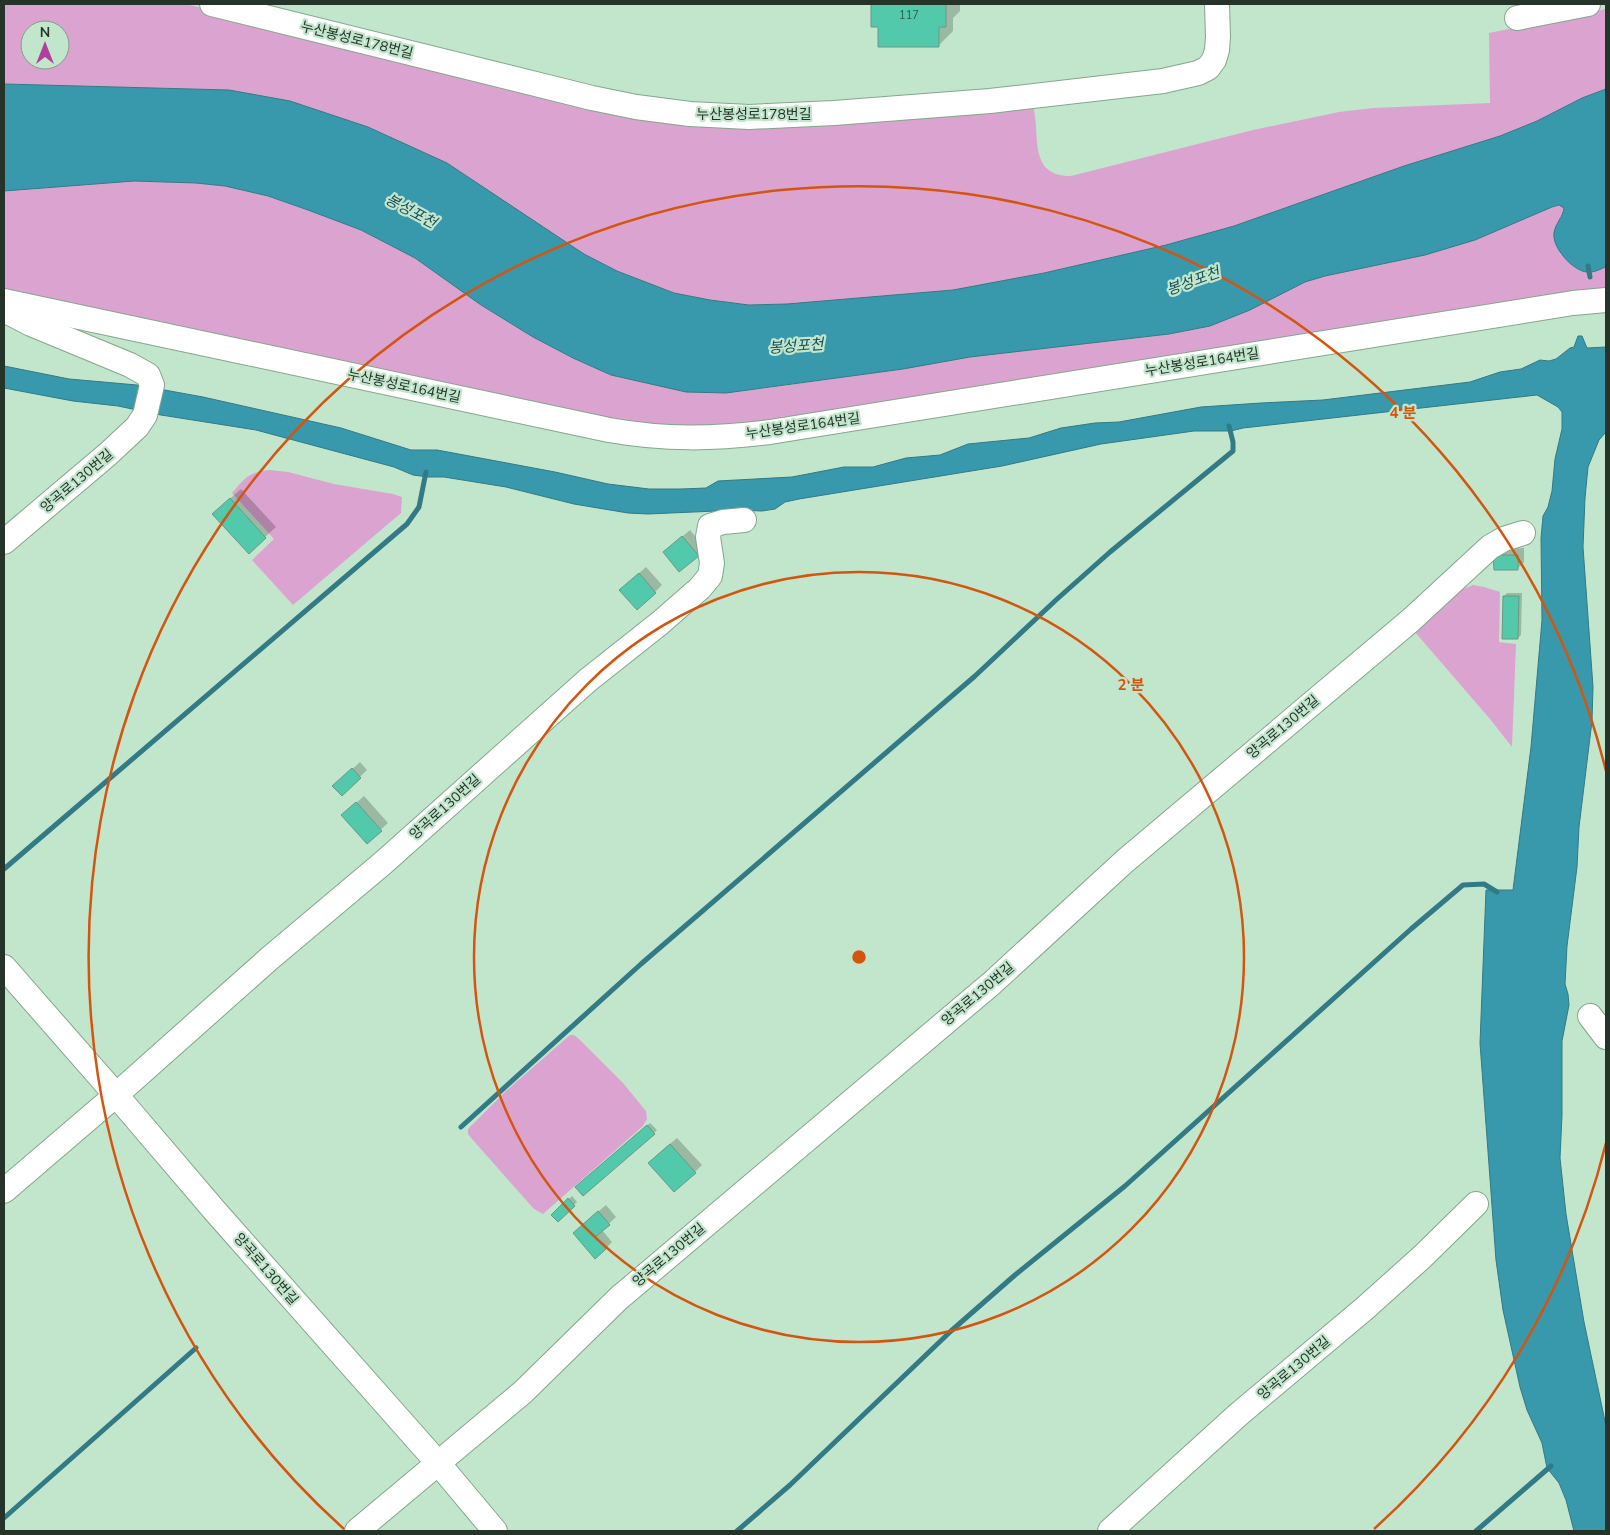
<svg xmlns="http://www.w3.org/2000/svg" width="1610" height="1535" viewBox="0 0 1610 1535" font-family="'Nunito Sans','Noto Sans KR',sans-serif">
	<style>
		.green { fill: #dba4d0; fill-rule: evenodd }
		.water { fill: #3899ac; stroke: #327a85 }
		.shadow { fill: #0003 }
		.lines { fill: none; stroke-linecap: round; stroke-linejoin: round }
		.stream { stroke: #327a85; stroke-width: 5 }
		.building { fill: #52c9aa; stroke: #6b9789 }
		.minor-casing { stroke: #84a68d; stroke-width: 26 }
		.minor { stroke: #fff; stroke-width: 24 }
		.ring { fill: none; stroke: #d4550f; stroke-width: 2.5 }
		.labels { text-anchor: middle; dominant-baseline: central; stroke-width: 4.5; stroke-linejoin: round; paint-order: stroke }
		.number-label { font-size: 11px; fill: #305849 }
		.street-label { font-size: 14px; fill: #253329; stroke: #c2e6cc }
		.water-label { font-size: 15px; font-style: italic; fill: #174e59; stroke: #c2e6cc }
		.centre { fill: #d4550f; stroke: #c2e6cc; stroke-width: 2.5 }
		.ring-label { font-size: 15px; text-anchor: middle; font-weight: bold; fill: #d4550f; stroke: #c2e6cc; stroke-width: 4.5; stroke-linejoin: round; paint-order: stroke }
	</style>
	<rect width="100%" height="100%" fill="#c2e6cc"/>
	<g class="green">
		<path d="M4 4H186L512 87 669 124 694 126 1033 106C1041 134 1027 176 1071 176L1253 130 1339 112 1373 108 1490 103 1489 33 1606 9V89L1582 98 1537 121 1500 136 1404 166 1234 226 1166 245 1044 273 953 290 787 304 749 305 710 300 674 293 617 271 584 254 447 163 368 127 290 101 229 90 4 84ZM30 30H60V60H30Z"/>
		<path d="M134 181 196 183 225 186 267 196 308 210 361 230 415 258 481 305 533 337 573 358 611 375 686 392 726 393 767 388 903 369 970 357 1169 334 1210 326 1305 282 1325 276 1425 255 1552 207 1560 205 1564 208 1563 213 1560 217V254C1579 270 1580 277 1606 267V292L755 428 647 430 4 294V191Z"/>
		<path d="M270 470 288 472 334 484 393 494 402 497 401 513 293 605 252 560 274 539 232 493C246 477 249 472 270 470Z"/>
		<polygon points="1473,585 1484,587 1500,592 1499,642 1516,644 1512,747 1490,719 1414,631 1461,590"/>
		<polygon points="570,1035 574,1035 579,1039 623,1083 646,1111 647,1119 643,1126 543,1214 534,1209 472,1139 468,1134 468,1129 507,1090"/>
	</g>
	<g class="water">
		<path d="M4 84 229 90 290 101 368 127 447 163 584 254 617 271 674 293 710 300 749 305 787 304 953 290 1044 273 1166 245 1234 226 1404 166 1500 136 1537 121 1582 98 1606 89V267C1600 269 1594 273 1587 272 1573 271 1552 248 1554 233 1555 224 1563 217 1564 208L1559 205 1552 207 1475 240 1425 255 1325 276 1305 282 1250 310 1210 326 1169 334 970 357 903 369 726 393 686 392 611 375 573 358 533 337 481 305 415 258 361 230 308 210 268 196 225 186 196 183 134 181 4 191Z"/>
		<polygon points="1578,336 1582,336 1587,348 1606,347 1606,432 1599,440 1588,467 1585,498 1583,547 1593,687 1592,721 1579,827 1577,867 1567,946 1565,984 1568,994 1569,1005 1562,1041 1562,1115 1560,1158 1566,1214 1584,1322 1606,1426 1606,1531 1574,1531 1566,1500 1559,1483 1547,1468 1542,1443 1527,1410 1520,1387 1503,1310 1496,1260 1480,1043 1486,890 1513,890 1531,747 1542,620 1541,538 1543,516 1548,507 1552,491 1555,459 1562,429 1562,412 1558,407 1537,395 1243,428 1231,431 1194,431 1101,444 1002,466 799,499 785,502 775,509 762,511 739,510 648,514 628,513 574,504 506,487 444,477 428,477 413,475 394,467 256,430 161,415 118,406 73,401 4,388 4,366 69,379 137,385 203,397 341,428 411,450 437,450 555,472 608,484 649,489 681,489 706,488 718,481 792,477 844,467 873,467 906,458 940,455 968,444 1029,438 1061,428 1095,423 1119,422 1201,407 1261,403 1323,400 1470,382 1500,372 1521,369 1540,360 1549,361 1556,359 1570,348 1574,347"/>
	</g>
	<g class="shadow">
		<polygon points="872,4 960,4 960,11 953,18 953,31 939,45 879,26 872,26"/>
		<polygon points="241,489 276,527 265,537 225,503"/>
		<polygon points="690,530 705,548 680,570 671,546"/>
		<polygon points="1524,548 1524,562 1517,569 1495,569 1502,549"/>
		<polygon points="646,567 662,585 655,592 628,583"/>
		<polygon points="1507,593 1522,593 1521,635 1518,638 1504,596"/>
		<polygon points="360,762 367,770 342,794 334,786"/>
		<polygon points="364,796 388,823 367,842 350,808"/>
		<polygon points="650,1123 657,1130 654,1133 579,1184"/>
		<polygon points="677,1138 702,1165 695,1172 656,1156"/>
		<polygon points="572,1196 577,1202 558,1220 553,1215"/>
		<polygon points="606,1205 616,1217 602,1230 612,1242 605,1249 581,1226"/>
	</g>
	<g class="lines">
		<g class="stream">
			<polyline points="1588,266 1590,277"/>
			<polyline points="4,869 407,524 419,507 426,472"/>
			<polyline points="461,1127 641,964 975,676 1056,600 1110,552 1233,451 1233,442 1229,426"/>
			<polyline points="4,1518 196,1348"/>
			<polyline points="737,1531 790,1485 951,1331 1015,1275 1125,1186 1411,929 1463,885 1484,884 1497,892"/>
			<polyline points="1476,1531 1551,1466"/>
		</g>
	</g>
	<g class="building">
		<polygon points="871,4 946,4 946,27 939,27 939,47 878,47 878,27 871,27"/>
		<polygon points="230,498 266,538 249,554 212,514"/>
		<polygon points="682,536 699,556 679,572 663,552"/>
		<polygon points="1493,555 1518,555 1518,570 1494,570"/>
		<polygon points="639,573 656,593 637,610 619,590"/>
		<polygon points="1503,596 1519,596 1518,639 1502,639"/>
		<polygon points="352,768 361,778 342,796 332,786"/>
		<polygon points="356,802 382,831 367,844 341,815"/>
		<polygon points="647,1125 655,1134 583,1196 575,1187"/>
		<polygon points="670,1144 696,1173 674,1192 648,1163"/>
		<polygon points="568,1198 575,1206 558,1222 551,1215"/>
		<polygon points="598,1211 610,1225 595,1237 606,1249 595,1259 573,1233"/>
	</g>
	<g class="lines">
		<g class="minor-casing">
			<g id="minor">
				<polyline points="212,4 592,98 636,107 690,114 749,117 834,113 990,101 1163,81 1198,73 1208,68 1214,60 1217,50 1218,37 1217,4"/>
				<polyline points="1517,18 1588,4"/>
				<path d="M4 301 609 430C665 440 714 439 770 432L1573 303 1606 300"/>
				<polyline points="4,310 31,324 130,365 148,375 152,385 145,415 137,427 108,454 4,542"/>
				<polyline points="4,967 116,1095 215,1211 438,1463 495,1531"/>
				<polyline points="1590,1016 1606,1037"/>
				<polyline points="4,1191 116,1095 270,958 383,863 588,680 660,623 700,588 710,576 712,563 708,537 710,526 723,522 744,520"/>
				<polyline points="357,1531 523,1392 619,1298 992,983 1125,861 1411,620 1490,547 1504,539 1523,533"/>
				<polyline points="1110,1531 1239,1414 1364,1309 1422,1257 1476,1204"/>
			</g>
		</g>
		<use href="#minor" class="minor"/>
	</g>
	<g class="ring">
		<circle cx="859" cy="957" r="385"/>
		<path d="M1606 1143A770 770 0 0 1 1374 1529M344 1529A770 770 0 1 1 1606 771"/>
	</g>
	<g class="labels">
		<g class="number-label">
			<text x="909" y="15">117</text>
		</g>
		<g class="street-label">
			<text transform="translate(357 40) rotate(14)">누산봉성로178번길</text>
			<text x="754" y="114">누산봉성로178번길</text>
			<text transform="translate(1202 362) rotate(-9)">누산봉성로164번길</text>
			<text transform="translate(404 386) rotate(12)">누산봉성로164번길</text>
			<text transform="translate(803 426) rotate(-8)">누산봉성로164번길</text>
			<text transform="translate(77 481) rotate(-40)">양곡로130번길</text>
			<text transform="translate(1283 727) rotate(-40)">양곡로130번길</text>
			<text transform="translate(445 807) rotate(-42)">양곡로130번길</text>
			<text transform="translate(978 994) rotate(-40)">양곡로130번길</text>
			<text transform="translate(669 1255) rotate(-40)">양곡로130번길</text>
			<text transform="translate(266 1269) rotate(49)">양곡로130번길</text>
			<text transform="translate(1294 1368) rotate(-40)">양곡로130번길</text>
		</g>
		<g class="water-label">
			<text transform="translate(411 211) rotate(28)">봉성포천</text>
			<text transform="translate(1193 281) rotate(-20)">봉성포천</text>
			<text transform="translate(796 346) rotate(-4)">봉성포천</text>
		</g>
	</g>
	<circle cx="859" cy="957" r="8" class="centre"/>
	<g class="ring-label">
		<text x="1403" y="418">4 분</text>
		<text x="1131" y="690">2 분</text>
	</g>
	<rect width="1610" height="1535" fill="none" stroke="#253329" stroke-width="10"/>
	<g transform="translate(45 45)"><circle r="24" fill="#c2e6cc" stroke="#839e8b"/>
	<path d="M0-4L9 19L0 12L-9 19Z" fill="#ae409f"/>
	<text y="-8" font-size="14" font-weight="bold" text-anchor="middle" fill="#253329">N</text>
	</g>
</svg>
